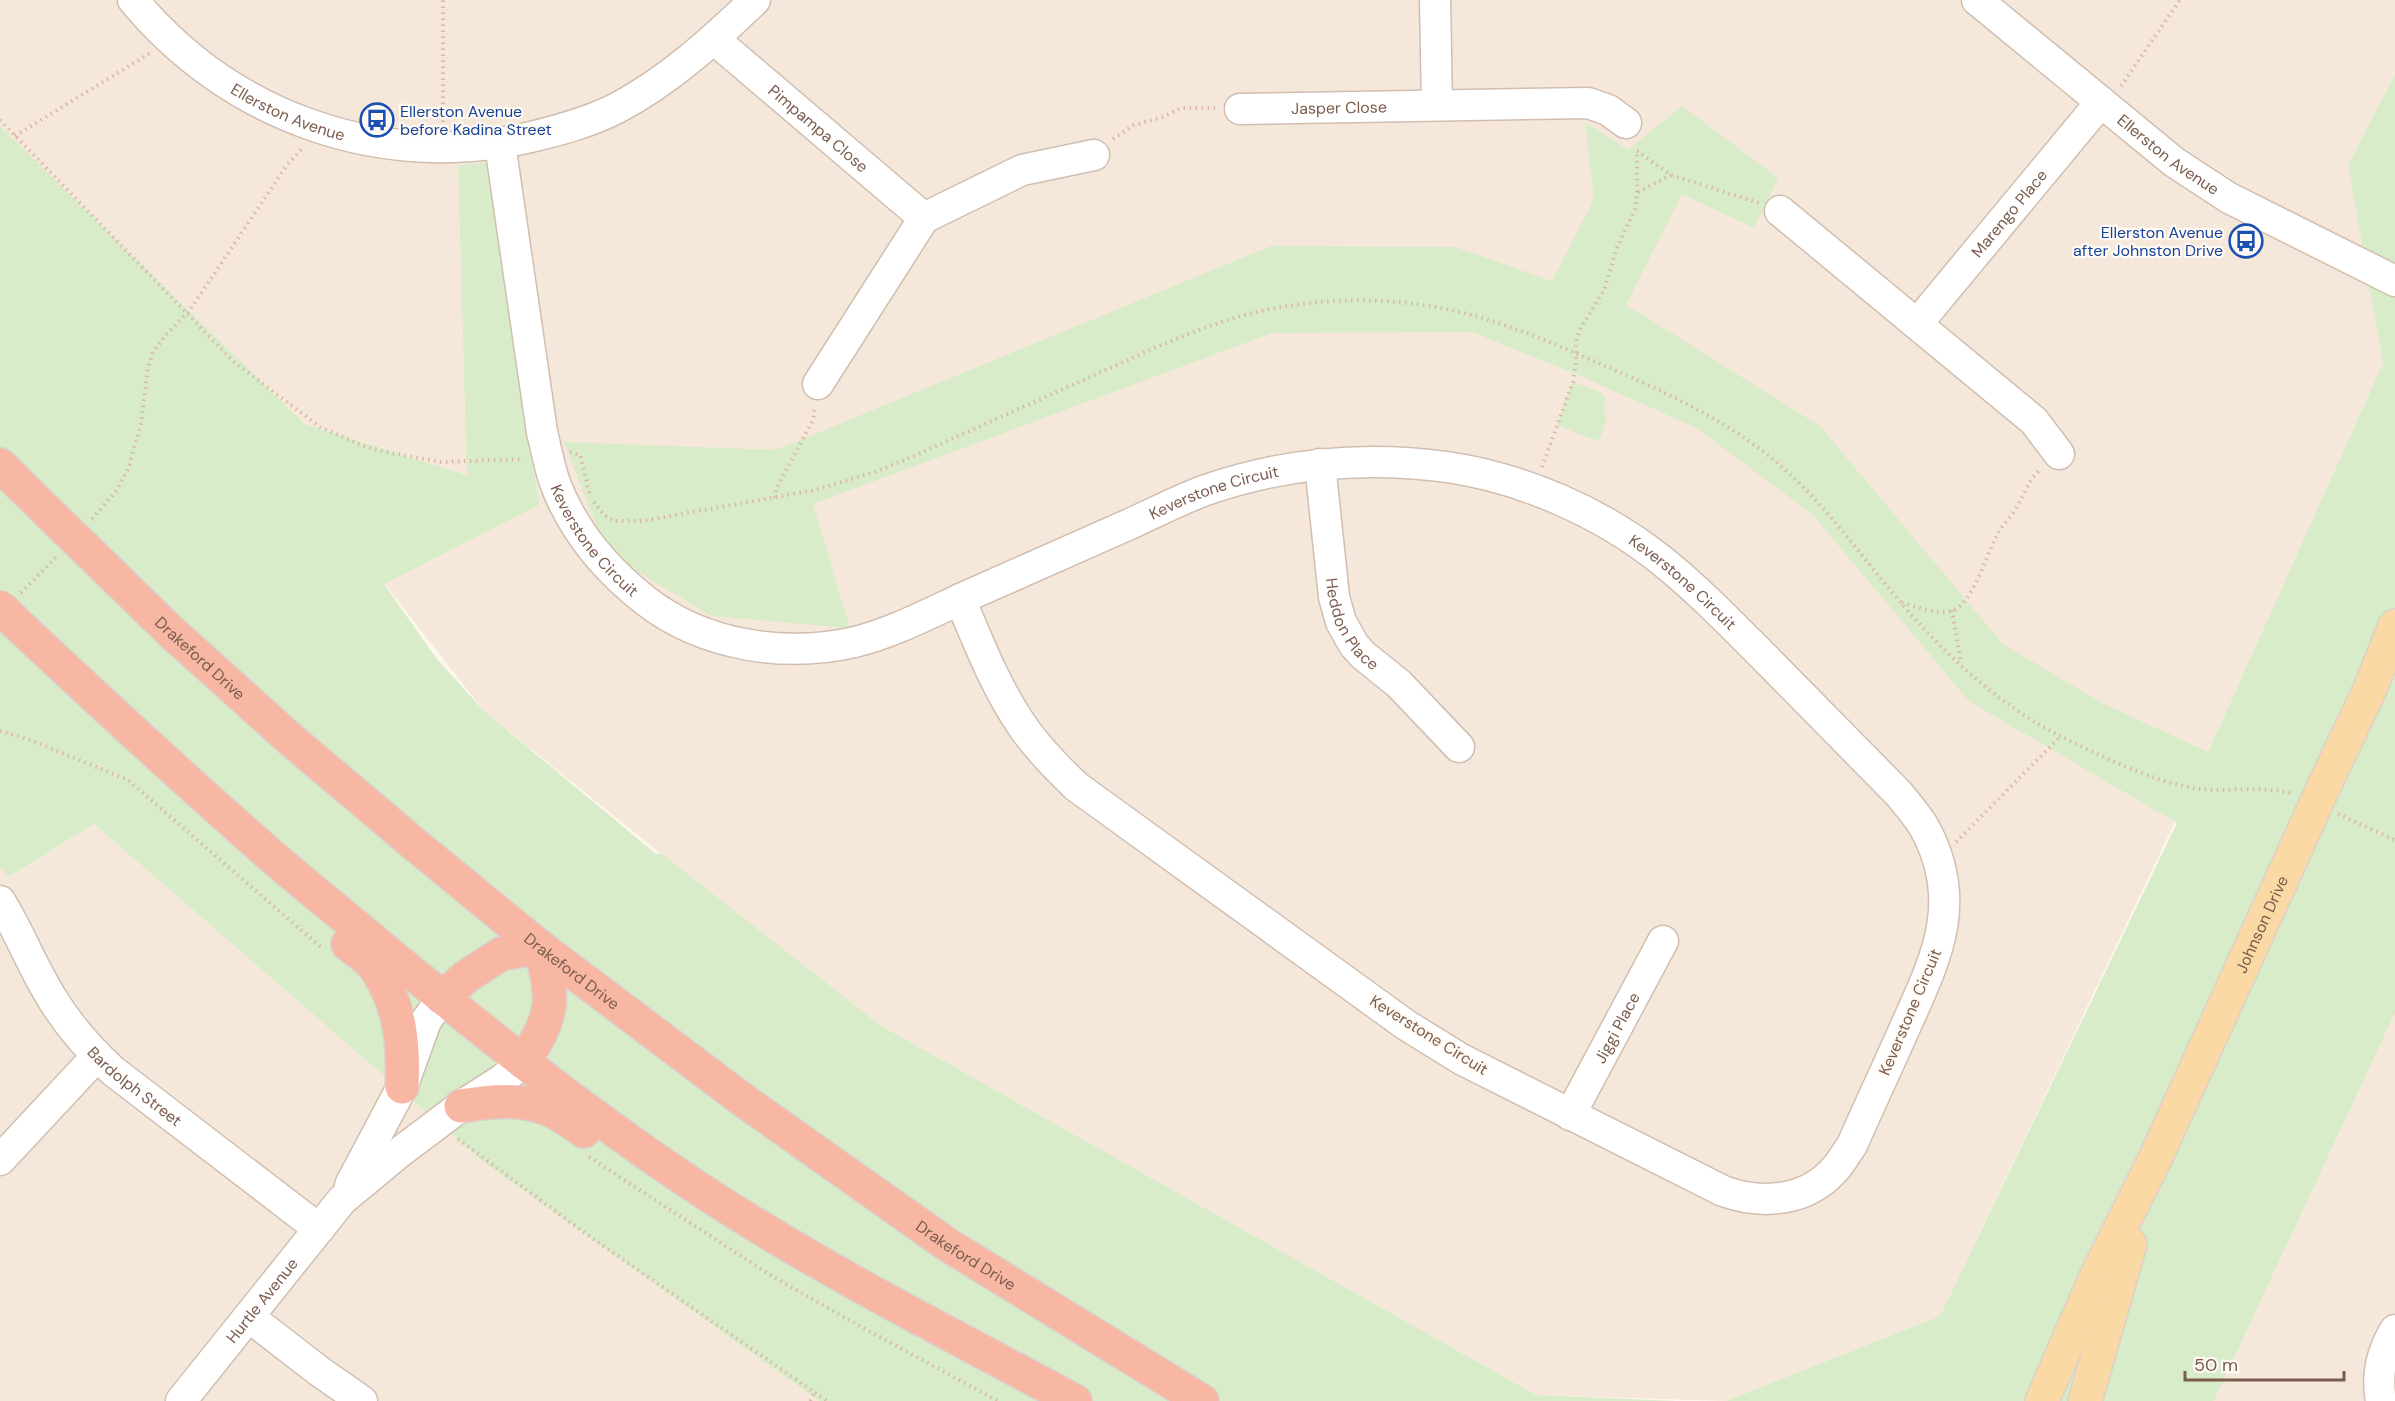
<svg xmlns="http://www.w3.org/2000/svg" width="2395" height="1401" viewBox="0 0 2395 1401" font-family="'DM Sans',sans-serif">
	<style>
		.residential { fill: #f5e8da }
		.green { fill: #d8ecc9 }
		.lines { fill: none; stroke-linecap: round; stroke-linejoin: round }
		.minor-casing { stroke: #d1beb0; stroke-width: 33 }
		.major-casing { stroke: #dad1cd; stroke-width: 36 }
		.highway-casing { stroke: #dad1cd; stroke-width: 36 }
		.path { stroke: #d9b8a5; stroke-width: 4; stroke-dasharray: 1.5 4.5; stroke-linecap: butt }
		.minor { stroke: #fff; stroke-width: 30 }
		.major { stroke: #fbd9a5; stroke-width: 33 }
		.highway { stroke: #f7b7a3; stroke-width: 33 }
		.major-bridge-casing { stroke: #dad1cd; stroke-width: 36; stroke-linecap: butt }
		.highway-bridge-casing { stroke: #dad1cd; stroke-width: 36; stroke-linecap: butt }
		.major-bridge { stroke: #fbd9a5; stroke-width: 33 }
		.highway-bridge { stroke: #f7b7a3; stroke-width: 33 }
		.labels { text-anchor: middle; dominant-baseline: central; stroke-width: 4.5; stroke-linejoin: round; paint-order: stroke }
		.street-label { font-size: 16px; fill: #7a5c4d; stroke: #fffaf3 }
		.transit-label { font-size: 16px; fill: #164399; stroke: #fffaf3; text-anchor: start }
	</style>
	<rect width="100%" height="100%" fill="#fdf6ec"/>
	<g class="residential">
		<polygon points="0,0 2395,0 2395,74 2348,165 2383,363 2208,752 1940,1316 1726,1401 1536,1395 880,1025 655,849 484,711 384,583 538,505 468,475 305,424 0,126"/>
		<polygon points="94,824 482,1161 819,1401 0,1401 0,867 10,877"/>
		<polygon points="2395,1013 2395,1401 2214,1401"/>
	</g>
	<g class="green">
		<polygon points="2395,74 2395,1013 2214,1401 1726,1401 1940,1316 2177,823 1969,701 1812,514 1696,428 1583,377 1472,332 1272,333 813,504 850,628 711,616 607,553 564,442 776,450 1271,246 1455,247 1552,281 1594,199 1585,122 1628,150 1682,106 1778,178 1754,228 1682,194 1625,307 1638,312 1820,426 2003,644 2102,703 2208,752 2383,363 2348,165"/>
		<polygon points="0,126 305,424 467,475 458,165 489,163 539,505 384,584 436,658 484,711 656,854 661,853 880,1025 1536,1395 1676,1401 819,1401 482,1161 94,824 9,877 0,867"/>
		<polygon points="1573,382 1600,392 1605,397 1604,412 1607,418 1600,438 1594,440 1557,425 1571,384"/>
	</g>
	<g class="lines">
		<g class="minor-casing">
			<g id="minor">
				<path id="s1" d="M133 0C231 118 382 171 531 137 560 130 590 122 617 108 670 80 712 41 755 0"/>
				<polyline points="1435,0 1437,105"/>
				<path id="s2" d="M1977 0 2174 162 2229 198 2395 281"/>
				<path id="s3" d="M715 40 924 218"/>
				<path id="s4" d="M1240 109 1588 103 1608 110 1626 123"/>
				<path id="s5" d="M500 144 542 432C546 448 549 465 554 480 572 530 605 569 646 601 704 646 785 658 855 642 899 631 941 607 983 589 1032 567 1082 545 1132 523 1156 512 1181 499 1206 490 1284 463 1365 456 1447 467 1522 478 1601 512 1661 560 1701 592 1737 630 1773 666 1815 709 1857 751 1899 794 1907 804 1917 815 1924 827 1964 899 1938 955 1907 1023 1889 1064 1870 1104 1852 1145 1847 1152 1842 1161 1836 1168 1807 1202 1762 1205 1723 1191L1461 1059 1406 1025 1077 787C1057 768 1036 747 1021 724 995 686 978 641 960 599"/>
				<polyline points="1780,211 2034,421 2059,454"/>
				<path id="s6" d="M1917 324 2101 102"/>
				<polyline points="818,384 924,218 1022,170 1094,155"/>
				<path id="s7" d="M1320 464 1334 597 1341 622 1354 645 1363 655 1399 684 1459 747"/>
				<path id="s8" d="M0 901C20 933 33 969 53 1000 69 1026 90 1050 113 1071L319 1229"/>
				<path id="s9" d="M1570 1115 1663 941"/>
				<polyline points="0,1160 97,1056"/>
				<polyline points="350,1185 402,1087 426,1021 442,998"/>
				<polyline points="249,1317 319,1371 362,1401"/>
				<path id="s10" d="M181 1401 342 1200 400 1152 461 1106 503 1079 523 1062"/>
				<path d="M2381 1401C2376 1375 2381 1353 2395 1330"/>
			</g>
		</g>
		<g class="major-casing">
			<g id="major">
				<polyline points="2325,784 2370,689 2395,626"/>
				<path id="s11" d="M2042 1401 2096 1277 2155 1159 2306 826"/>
				<polyline points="2085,1401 2130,1244"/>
			</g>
		</g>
		<g class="highway-casing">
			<g id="highway">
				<polyline points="0,465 62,526"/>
				<path id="s12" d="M86 549 169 630 289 738 413 843 540 947 743 1100 948 1245 1202 1401"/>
				<path d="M14 621C95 697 176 772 259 845 299 881 341 913 382 948 487 1035 595 1121 710 1196 827 1272 952 1335 1075 1401"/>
				<path d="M348 944C357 951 370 959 376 969 401 1006 404 1045 402 1087"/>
				<polyline points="442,998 467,976 501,954 540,947"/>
				<path d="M523 1062C554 1017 555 999 540 947"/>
				<path d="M461 1106C491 1101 519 1098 548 1109 561 1114 573 1124 584 1131"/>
			</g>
		</g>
		<g class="path">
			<polyline points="2121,86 2180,0"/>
			<polyline points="0,120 233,361 320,427 363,446 386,452 441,462 524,459"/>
			<polyline points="443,122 443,0"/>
			<polyline points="15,136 150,53"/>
			<polyline points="1113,139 1134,125 1163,117 1181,108 1218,108"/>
			<polyline points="1637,151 1671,175 1759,203"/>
			<polyline points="1638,192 1671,175"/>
			<polyline points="570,452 580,455 590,495"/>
			<polyline points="1542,467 1573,382 1576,363 1576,343 1579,331 1604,290 1616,250 1635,209 1637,192 1637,151"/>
			<polyline points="775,498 776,489 813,420 815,406"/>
			<path d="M594 502 604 515 614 521H642L815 490 875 472 907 459C965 433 1023 407 1081 381 1131 359 1181 334 1234 318 1302 298 1377 295 1446 309 1501 320 1552 343 1603 365 1668 393 1742 427 1793 477 1839 521 1874 574 1917 621 1956 665 2006 708 2058 735 2096 754 2158 784 2199 789 2230 792 2262 785 2293 794"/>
			<polyline points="92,519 116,491 128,469 141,424 148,367 153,352 165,336 190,310 287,165 303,148"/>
			<polyline points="21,593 56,557"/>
			<path d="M1902 603C1916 606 1938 616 1952 611 1973 603 1986 556 1996 537 2000 527 2009 520 2014 511 2024 497 2028 480 2041 469"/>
			<polyline points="1952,610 1961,663"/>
			<polyline points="0,731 33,741 128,780 323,949"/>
			<polyline points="2338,814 2395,840"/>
			<polyline points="1956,842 2061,736"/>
			<polyline points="458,1139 589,1236 827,1401"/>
			<polyline points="589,1157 775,1278 867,1330 998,1401"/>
			<polyline points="810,1401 814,1393"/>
		</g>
		<use href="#minor" class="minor"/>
		<use href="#major" class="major"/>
		<use href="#highway" class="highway"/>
		<g class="major-bridge-casing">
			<polyline id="major-bridge" points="2306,826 2325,784"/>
		</g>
		<g class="highway-bridge-casing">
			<g id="highway-bridge">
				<polyline points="62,526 86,549"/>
				<polyline points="0,607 14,621"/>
			</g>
		</g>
		<use href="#major-bridge" class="major-bridge"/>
		<use href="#highway-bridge" class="highway-bridge"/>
	</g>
	<defs>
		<g id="bus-ring" transform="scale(1.725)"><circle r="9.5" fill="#fffaf3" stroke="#1a4fb4" stroke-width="1.5"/><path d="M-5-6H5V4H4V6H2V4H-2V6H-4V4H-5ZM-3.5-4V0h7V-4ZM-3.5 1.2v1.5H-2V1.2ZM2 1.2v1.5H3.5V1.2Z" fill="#1a4fb4"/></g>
	</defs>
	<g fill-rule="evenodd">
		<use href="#bus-ring" x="377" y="120"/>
		<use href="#bus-ring" x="2246" y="241"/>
	</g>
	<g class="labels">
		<g class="street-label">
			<text stroke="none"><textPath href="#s4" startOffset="99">Jasper Close</textPath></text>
			<text stroke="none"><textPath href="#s1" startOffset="194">Ellerston Avenue</textPath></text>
			<text stroke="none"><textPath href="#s3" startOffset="136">Pimpampa Close</textPath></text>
			<text stroke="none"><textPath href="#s2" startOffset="246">Ellerston Avenue</textPath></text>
			<text stroke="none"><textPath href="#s6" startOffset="144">Marengo Place</textPath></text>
			<text stroke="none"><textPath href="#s5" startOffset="1104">Keverstone Circuit</textPath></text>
			<text stroke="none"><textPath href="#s5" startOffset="414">Keverstone Circuit</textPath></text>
			<text stroke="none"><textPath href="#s5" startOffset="1608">Keverstone Circuit</textPath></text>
			<text stroke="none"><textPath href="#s7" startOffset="166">Heddon Place</textPath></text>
			<text stroke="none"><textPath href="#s12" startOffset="158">Drakeford Drive</textPath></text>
			<text stroke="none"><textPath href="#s11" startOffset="525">Johnson Drive</textPath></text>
			<text stroke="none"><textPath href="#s12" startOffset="644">Drakeford Drive</textPath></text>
			<text transform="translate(1910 1012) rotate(-67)">Keverstone Circuit</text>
			<text stroke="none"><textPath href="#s9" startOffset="99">Jiggi Place</textPath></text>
			<text transform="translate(1429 1035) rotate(32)">Keverstone Circuit</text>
			<text stroke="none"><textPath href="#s8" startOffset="232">Bardolph Street</textPath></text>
			<text stroke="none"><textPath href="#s12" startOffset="1130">Drakeford Drive</textPath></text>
			<text stroke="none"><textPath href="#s10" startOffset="129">Hurtle Avenue</textPath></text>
		</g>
		<g class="transit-label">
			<text x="400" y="111">Ellerston Avenue<tspan x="400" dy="18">before Kadina Street</tspan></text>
			<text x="2223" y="232" text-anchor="end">Ellerston Avenue<tspan x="2223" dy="18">after Johnston Drive</tspan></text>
		</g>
	</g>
	<path d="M2185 1371v9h159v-9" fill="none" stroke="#7a5c4d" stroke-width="3"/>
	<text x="2194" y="1371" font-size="18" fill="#7a5c4d" stroke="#fffaf3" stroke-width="4.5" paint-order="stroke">50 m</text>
</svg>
